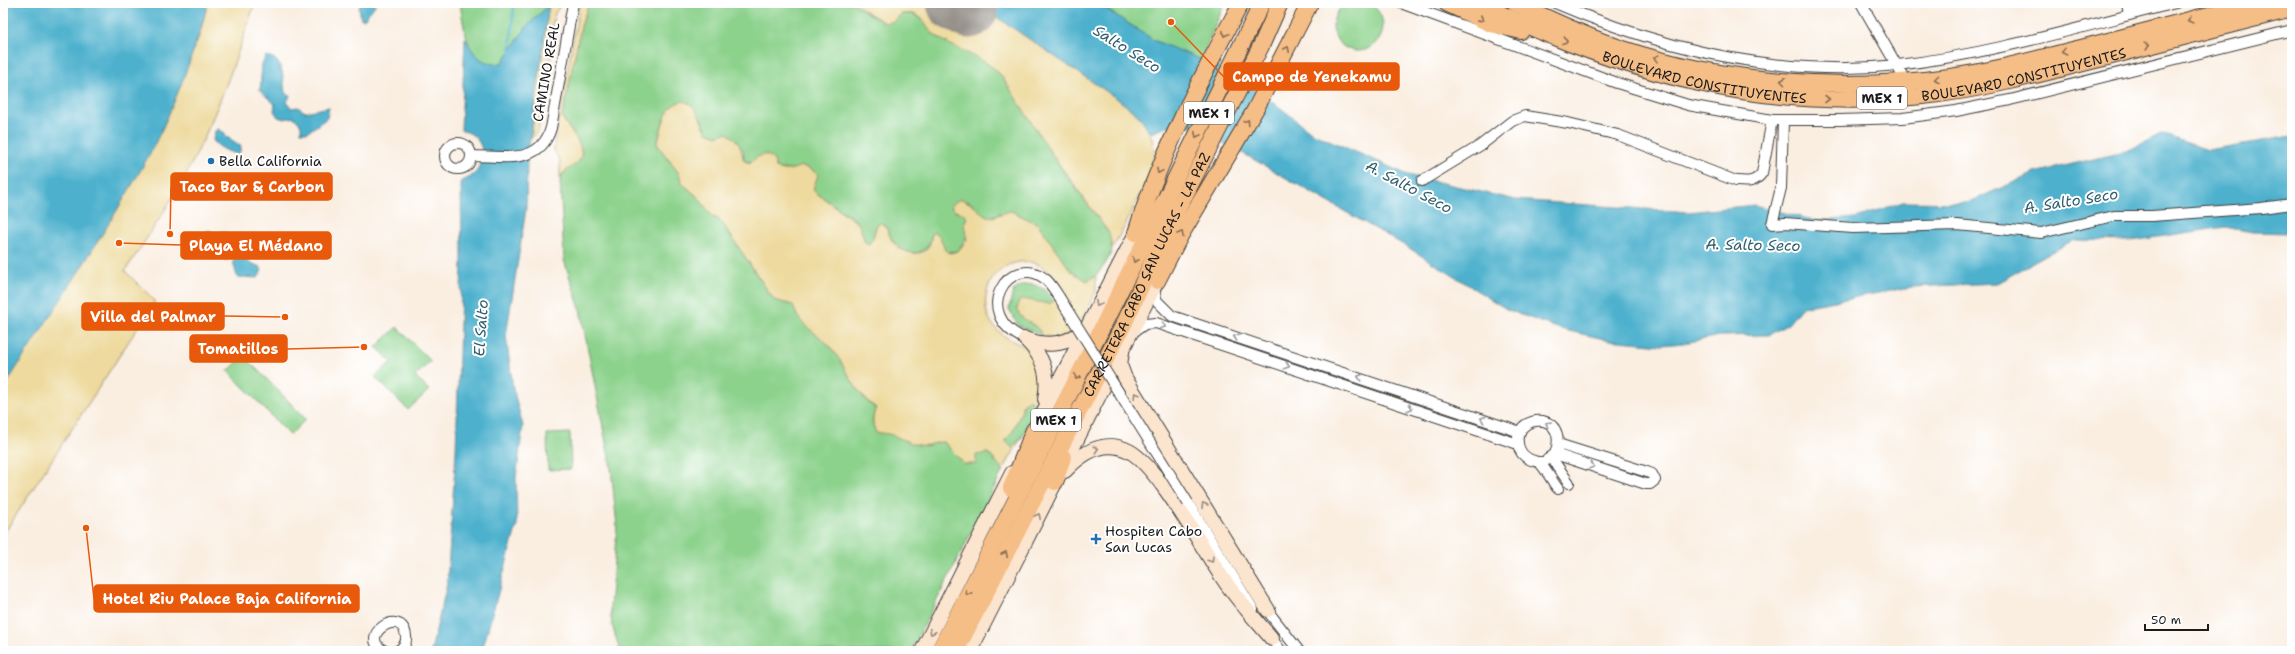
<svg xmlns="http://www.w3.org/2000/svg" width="2295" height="654" viewBox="0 0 2295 654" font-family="'Shantell Sans',sans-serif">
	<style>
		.green { fill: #8cd28c; stroke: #547754 }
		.sand { fill: #eeda9e; stroke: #857b5d }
		.water { fill: #4eb1cd; stroke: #356674 }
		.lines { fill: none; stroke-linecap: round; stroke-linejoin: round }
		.stream { stroke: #4eb1cd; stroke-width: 2.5 }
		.runway { stroke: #8b857e; stroke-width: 57 }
		.minor-casing { stroke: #3d3c3a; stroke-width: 12 }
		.secondary-casing { stroke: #3d3c3a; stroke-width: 16 }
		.trunk-casing { stroke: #3d3c3a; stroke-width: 18 }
		.minor { stroke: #fff; stroke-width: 10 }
		.secondary { stroke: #fbe5cf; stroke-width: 14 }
		.trunk { stroke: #f6be87; stroke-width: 16 }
		.minor-bridge-casing { stroke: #3d3c3a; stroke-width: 12; stroke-linecap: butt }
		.minor-bridge { stroke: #fff; stroke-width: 10 }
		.oneway { stroke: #896d52 }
		.oneway2 { stroke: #978b7e }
		.oneway3 { stroke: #999 }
		.poi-dot { fill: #1f6fb2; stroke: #fff; stroke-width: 1.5 }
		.labels { text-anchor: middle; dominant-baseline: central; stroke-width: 4; stroke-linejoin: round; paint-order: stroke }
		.shield { fill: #fff; stroke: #606060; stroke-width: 1 }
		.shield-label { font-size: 13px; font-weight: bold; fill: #1c1c1c }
		.street-label { font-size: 14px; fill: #1c1c1c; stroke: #fff }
		.poi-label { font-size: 14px; fill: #1c1c1c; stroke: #fff; text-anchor: start }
		.water-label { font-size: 15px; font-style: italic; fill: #325f6c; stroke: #fff }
		.leader { fill: none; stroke: #e8590c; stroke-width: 1.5 }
		.callout-dot { fill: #e8590c; stroke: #fff; stroke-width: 1.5 }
		.callout { fill: #e8590c; stroke: #e8590c; stroke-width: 1.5 }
		.callout-label { font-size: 15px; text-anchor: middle; font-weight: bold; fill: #fff }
	</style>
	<rect width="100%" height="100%" fill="#fff"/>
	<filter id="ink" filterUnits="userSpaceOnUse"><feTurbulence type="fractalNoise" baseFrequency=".025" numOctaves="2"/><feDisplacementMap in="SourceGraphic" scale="8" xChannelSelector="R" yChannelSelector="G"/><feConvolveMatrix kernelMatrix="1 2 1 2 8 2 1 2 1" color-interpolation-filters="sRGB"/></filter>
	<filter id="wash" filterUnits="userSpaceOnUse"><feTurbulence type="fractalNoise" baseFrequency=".012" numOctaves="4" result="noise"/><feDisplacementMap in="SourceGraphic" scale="16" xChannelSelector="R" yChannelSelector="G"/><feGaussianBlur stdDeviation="0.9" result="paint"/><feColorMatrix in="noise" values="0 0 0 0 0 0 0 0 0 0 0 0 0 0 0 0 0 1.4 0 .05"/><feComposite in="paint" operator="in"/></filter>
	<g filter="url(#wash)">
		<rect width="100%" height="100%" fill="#faeee1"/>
		<g class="green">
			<circle cx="1358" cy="26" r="25"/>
			<path d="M460 3H549V5L527 26 502 63C467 71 464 27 460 3Z"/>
			<path d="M589 3H853L875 18 895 21 901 14C927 12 920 26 939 38 956 49 977 53 992 66 1013 84 1036 130 1052 154 1069 181 1090 207 1109 233 1111 238 1113 243 1112 249 1110 259 1097 278 1087 281L1071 271 1038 224 1000 213C982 222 982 210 968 201L964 214 967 217 964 224 967 236 958 251 947 252 943 248 940 237 931 236C929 255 909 258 896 245 891 240 888 231 885 225L877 224 873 238 869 244 865 242 859 224 855 220 815 192 813 189 815 172C802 163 791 173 777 168L774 163 744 161 743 149 723 134 717 136 707 132 701 119 664 118 657 144 678 172 683 184 699 198 712 216 721 221 774 300 794 305C799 326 820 333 832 349 849 370 853 391 876 409 872 417 872 424 876 433 896 432 902 442 919 445 928 447 935 442 944 442L964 464 978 453H988L1003 470 911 651H620L612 625 610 608 617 526 611 468 580 309 564 260 560 178 582 152 577 140 562 117 581 26Z"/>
			<polygon points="1097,3 1225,3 1200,61 1155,41"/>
			<path d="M1032 284 1046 290 1054 302 1049 304 1017 307C1019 322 1039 322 1042 336L1018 325 1009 309 1013 291 1023 285Z"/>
			<polygon points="397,327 431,361 415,376 429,390 408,410 375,377 391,362 376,347"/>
			<polygon points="244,356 306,419 290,435 228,371"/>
			<path d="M1030 399 1035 404C1030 417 1025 442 1011 448L1005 440 1012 432 1022 411V406Z"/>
			<polygon points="570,433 571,469 548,470 547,434"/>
		</g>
		<g class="sand">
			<path d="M208 3H255C237 56 219 109 194 159 174 198 149 235 125 271L155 301 3 535V389L143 165 173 102 200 34Z"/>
			<polygon points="549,3 562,3 555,13 551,30 554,42 538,131 531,139"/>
			<path d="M580 3H589L581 26 562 117C568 130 592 151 576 164 569 170 565 169 560 178V161L554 150 555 138Z"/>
			<path d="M853 3H976L1119 100 1139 116 1145 125 1152 138 1155 154 1153 167 1125 226 1112 248 1109 233 1053 156 1001 75C980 54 958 52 935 35 926 29 924 16 914 14 910 13 905 14 901 14L895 21 885 23Z"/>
			<path d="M683 101C698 104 700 122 707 132L717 136 726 133C741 140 740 148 744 161L750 163C757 156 767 150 774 161 776 164 774 165 776 167 782 173 795 169 801 166L811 169 818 175 813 189 815 192 859 224 865 242 869 244 873 238 877 224 881 223C888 227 889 237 894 243 901 252 920 258 927 248 931 244 931 238 932 233L935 232 940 237 945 250 950 253 958 251 967 240 964 224 967 217 964 214 953 210 951 205 960 199C974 202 984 219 993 217 999 215 1004 212 1011 211L1038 224 1071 271 1087 281 1096 276V291L1079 325 1067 334 1057 338 1042 336C1039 323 1022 323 1017 310L1019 301 1023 299 1049 304 1066 294C1055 273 1037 255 1011 264 1001 268 993 276 989 285 980 308 989 327 1009 339 1016 343 1025 346 1030 352 1042 367 1043 387 1035 404L1030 399 1022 406V410L1012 433 1005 440 1012 448 1022 436 1002 472 1001 467 988 453 976 455V464H964L944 442C935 442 928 447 919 445 902 442 895 432 876 433 872 424 872 417 876 408 852 390 849 371 832 349 818 331 800 329 793 305L774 300 721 221 712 216 699 198 683 184 678 172 657 144C663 128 663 105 683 101Z"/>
		</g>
		<g class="water">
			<path d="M3 3H208C193 57 171 117 143 166 100 242 50 315 3 389Z"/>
			<polygon points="361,3 377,3 364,19 361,19 359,8"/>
			<polygon points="976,3 1097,3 1155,41 1225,69 1282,109 1311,132 1340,145 1408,175 1516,200 1689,212 1754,205 1816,221 1856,218 1903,202 1967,203 2035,173 2127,151 2161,134 2208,150 2292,136 2292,233 2252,232 2225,227 2131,241 2074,240 1997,283 1911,287 1802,307 1788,324 1769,335 1720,336 1684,343 1662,345 1609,340 1560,329 1508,310 1409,248 1244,154 1181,122 1150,133 1139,116 1119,100"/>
			<path d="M549 5 527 161 526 209 506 336 513 388 523 426 516 478 517 525 482 651H431L447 584 456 452 462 260 461 181C489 174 490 136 461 130L465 38C474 54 483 67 502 63L527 26Z"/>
			<path d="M266 56C284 58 283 78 285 93L290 96 287 102 291 108 298 107 305 112 329 107 327 118 308 132H301V125L294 117 284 119 278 117 274 111 275 104 260 91 262 64Z"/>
			<path d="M218 129 225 133V136L240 145 241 148 239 154C231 154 216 146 213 140L215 131Z"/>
			<polygon points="209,230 215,234 222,232 228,234 230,244 234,249 227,260 225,260 222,251 204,243 203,234"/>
			<polygon points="239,254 245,256 251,263 260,267 262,270 258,278 237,277 233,261"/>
		</g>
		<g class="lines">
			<polyline class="stream" points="510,53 514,3"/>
			<polyline class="runway" points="955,3 969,10"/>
		</g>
	</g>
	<g filter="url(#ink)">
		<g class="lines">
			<g class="minor-casing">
				<g id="minor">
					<polyline points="1401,3 1617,83 1688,105 1772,120 1840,120 1903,118 1956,111 2010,100 2292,30"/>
					<path d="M1555 3C1662 49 1780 78 1898 65 1992 54 2084 26 2176 3"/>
					<polyline points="1861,3 1908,85"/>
					<polyline points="2127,3 2129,15"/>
					<polyline points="1783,120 1781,188 1772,224 1785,223 1853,228 1957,225 2041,233 2114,216 2152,216 2261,208 2292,204"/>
					<circle cx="458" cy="156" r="13"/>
					<path d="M471 156C502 156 540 166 551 128L573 3"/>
					<path d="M1422 181 1481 145 1512 121 1525 116 1568 123 1618 135 1736 181C1747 182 1755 183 1762 173L1772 120"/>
					<polyline points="1154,286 1156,300 1172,316 1520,432"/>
					<polyline points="1132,333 1145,324 1156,323 1518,444"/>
					<path d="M1025 339C968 313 1011 253 1044 278 1051 283 1055 291 1059 297"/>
					<polyline points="1555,454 1646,484 1650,484 1655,480 1652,474 1647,472 1558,444"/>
					<polyline points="1551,457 1569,483"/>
					<path d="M1539 462H1544L1555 454C1560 441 1559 425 1543 421 1536 420 1528 422 1523 427 1514 437 1517 453 1529 459 1532 461 1537 461 1540 463 1547 471 1552 481 1558 489"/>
					<polyline points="1188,503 1253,609"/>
					<polyline points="1263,605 1299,651"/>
					<polyline points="1269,635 1281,651"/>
					<path d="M385 651C355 637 402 605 406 636 407 643 403 648 397 651"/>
				</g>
			</g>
			<g class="secondary-casing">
				<g id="secondary">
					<path d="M1025 339C1043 356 1050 374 1045 399"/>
					<path d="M1025 339C1045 346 1066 347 1083 330"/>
					<polyline points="1122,352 1120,365 1125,378 1268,610"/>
					<polyline points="1029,440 1136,233"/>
					<path d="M1065 471C1081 454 1104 438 1129 451 1158 466 1203 550 1224 580 1238 601 1256 620 1272 639"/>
					<polyline points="922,651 1012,473"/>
					<polyline points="970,651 1157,281"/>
				</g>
			</g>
			<g class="trunk-casing">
				<g id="trunk">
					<polyline points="1446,3 1491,24 1521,31"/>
					<path id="s1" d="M1478 3C1624 74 1767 114 1931 95 1990 88 2046 72 2104 58 2167 41 2229 25 2292 9"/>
					<path d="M1515 3C1549 19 1584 36 1620 48 1726 83 1841 92 1950 77 1994 71 2037 59 2081 48 2139 33 2197 18 2255 3"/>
					<path d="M1136 233C1161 152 1202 77 1241 3"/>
					<polyline points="1157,281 1180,236 1255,110 1310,3"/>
					<polyline points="1055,482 1063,457"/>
					<polyline points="1011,488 1034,430"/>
					<polyline points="939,651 1052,429 1262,3"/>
					<path id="s2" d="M956 651 1126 320 1161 242 1261 46 1280 3"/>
				</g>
			</g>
			<use href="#minor" class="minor"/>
			<use href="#secondary" class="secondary"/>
			<use href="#trunk" class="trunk"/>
			<g class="minor-bridge-casing">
				<polyline id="minor-bridge" points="1059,297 1188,503"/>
			</g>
			<use href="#minor-bridge" class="minor-bridge"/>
		</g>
		<defs><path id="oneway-chevron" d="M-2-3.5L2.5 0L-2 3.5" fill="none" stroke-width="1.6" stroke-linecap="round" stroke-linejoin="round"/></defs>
		<g class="oneway">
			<use href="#oneway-chevron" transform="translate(1481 19) rotate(25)"/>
			<use href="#oneway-chevron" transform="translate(2190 20) rotate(166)"/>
			<use href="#oneway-chevron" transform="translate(1225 34) rotate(117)"/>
			<use href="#oneway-chevron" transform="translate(1565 41) rotate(20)"/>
			<use href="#oneway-chevron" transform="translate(2147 46) rotate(-15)"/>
			<use href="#oneway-chevron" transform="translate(1287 49) rotate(-63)"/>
			<use href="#oneway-chevron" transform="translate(2064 52) rotate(166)"/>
			<use href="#oneway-chevron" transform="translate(1656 58) rotate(-165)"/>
			<use href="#oneway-chevron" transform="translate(1937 79) rotate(173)"/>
			<use href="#oneway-chevron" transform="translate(1783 81) rotate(-173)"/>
			<use href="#oneway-chevron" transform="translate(1827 99)"/>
			<use href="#oneway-chevron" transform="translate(1247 122) rotate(-57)"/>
			<use href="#oneway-chevron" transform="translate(1197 135) rotate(117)"/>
			<use href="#oneway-chevron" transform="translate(1159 171) rotate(114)"/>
			<use href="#oneway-chevron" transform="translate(1181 234) rotate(-61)"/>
			<use href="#oneway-chevron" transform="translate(1135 260) rotate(116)"/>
			<use href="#oneway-chevron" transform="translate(1077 377) rotate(116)"/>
			<use href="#oneway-chevron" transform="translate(1005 554) rotate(-63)"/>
			<use href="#oneway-chevron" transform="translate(968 593) rotate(117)"/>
		</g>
		<g class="oneway2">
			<use href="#oneway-chevron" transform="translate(1098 304) rotate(118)"/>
			<use href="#oneway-chevron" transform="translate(1136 395) rotate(-122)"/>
			<use href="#oneway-chevron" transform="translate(1096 449) rotate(-18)"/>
			<use href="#oneway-chevron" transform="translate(1204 505) rotate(-121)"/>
			<use href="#oneway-chevron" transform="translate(1038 516) rotate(-63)"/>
			<use href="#oneway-chevron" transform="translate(1211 560) rotate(57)"/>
			<use href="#oneway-chevron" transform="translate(932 632) rotate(117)"/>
		</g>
		<g class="oneway3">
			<use href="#oneway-chevron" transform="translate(1163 326) rotate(22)"/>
			<use href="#oneway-chevron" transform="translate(1236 337) rotate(-162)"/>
			<use href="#oneway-chevron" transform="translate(1287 366) rotate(18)"/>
			<use href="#oneway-chevron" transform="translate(1360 377) rotate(-162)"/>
			<use href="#oneway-chevron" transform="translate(1410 408) rotate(19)"/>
			<use href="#oneway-chevron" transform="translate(1483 419) rotate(-161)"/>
			<use href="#oneway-chevron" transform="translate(1548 424) rotate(-150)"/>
			<use href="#oneway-chevron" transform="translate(1592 466) rotate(18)"/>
		</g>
	</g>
	<g class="poi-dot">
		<circle cx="211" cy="161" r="4"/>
		<path d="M1094 533h4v4h4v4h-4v4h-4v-4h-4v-4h4z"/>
	</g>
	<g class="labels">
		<g class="shield">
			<rect x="1857" y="87" width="50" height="22" rx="3"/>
			<rect x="1184" y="102" width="50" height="22" rx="3"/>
			<rect x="1031" y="409" width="50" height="22" rx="3"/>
		</g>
		<g class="shield-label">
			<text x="1882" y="98">MEX 1</text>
			<text x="1209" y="113">MEX 1</text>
			<text x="1056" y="420">MEX 1</text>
		</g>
		<g class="street-label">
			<text transform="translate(546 72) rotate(-80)">CAMINO REAL</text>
			<text stroke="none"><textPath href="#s1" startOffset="564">BOULEVARD CONSTITUYENTES</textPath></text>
			<text stroke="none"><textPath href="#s1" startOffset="240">BOULEVARD CONSTITUYENTES</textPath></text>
			<text stroke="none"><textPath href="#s2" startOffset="422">CARRETERA CABO SAN LUCAS - LA PAZ</textPath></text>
		</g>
		<g class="poi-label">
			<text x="219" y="161">Bella California</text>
			<text x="1105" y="531">Hospiten Cabo<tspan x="1105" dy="16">San Lucas</tspan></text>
		</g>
		<g class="water-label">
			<text transform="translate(1127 49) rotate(32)">Salto Seco</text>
			<text transform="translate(1409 187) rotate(28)">A. Salto Seco</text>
			<text transform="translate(2071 201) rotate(-9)">A. Salto Seco</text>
			<text transform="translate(1753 245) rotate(1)">A. Salto Seco</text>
			<text transform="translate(481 328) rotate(-86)">El Salto</text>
		</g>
	</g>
	<path class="leader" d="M1171 22L1224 77M170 234L171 187M119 243L181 245M285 317L224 316M364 347L287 349M86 528L94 599"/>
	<g class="callout-dot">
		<circle cx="1171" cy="22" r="4"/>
		<circle cx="170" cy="234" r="4"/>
		<circle cx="119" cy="243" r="4"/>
		<circle cx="285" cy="317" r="4"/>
		<circle cx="364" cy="347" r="4"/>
		<circle cx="86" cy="528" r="4"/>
	</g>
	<g class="callout">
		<rect x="1224" y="63" width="175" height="27" rx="4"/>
		<rect x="171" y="173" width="161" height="27" rx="4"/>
		<rect x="181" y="232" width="150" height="27" rx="4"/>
		<rect x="82" y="303" width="142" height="27" rx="4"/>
		<rect x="190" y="335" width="97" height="27" rx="4"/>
		<rect x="94" y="585" width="265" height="27" rx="4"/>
	</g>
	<g class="callout-label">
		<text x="1312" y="82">Campo de Yenekamu</text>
		<text x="252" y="192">Taco Bar &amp; Carbon</text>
		<text x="256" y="251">Playa El Médano</text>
		<text x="153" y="322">Villa del Palmar</text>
		<text x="238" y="354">Tomatillos</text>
		<text x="227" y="604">Hotel Riu Palace Baja California</text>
	</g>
	<rect width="2295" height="654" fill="none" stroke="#fff" stroke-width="16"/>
	<path d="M2145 624v6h63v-6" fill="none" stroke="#1c1c1c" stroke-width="2"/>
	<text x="2151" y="624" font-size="12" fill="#1c1c1c" stroke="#ffffff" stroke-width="3" paint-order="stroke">50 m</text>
</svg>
